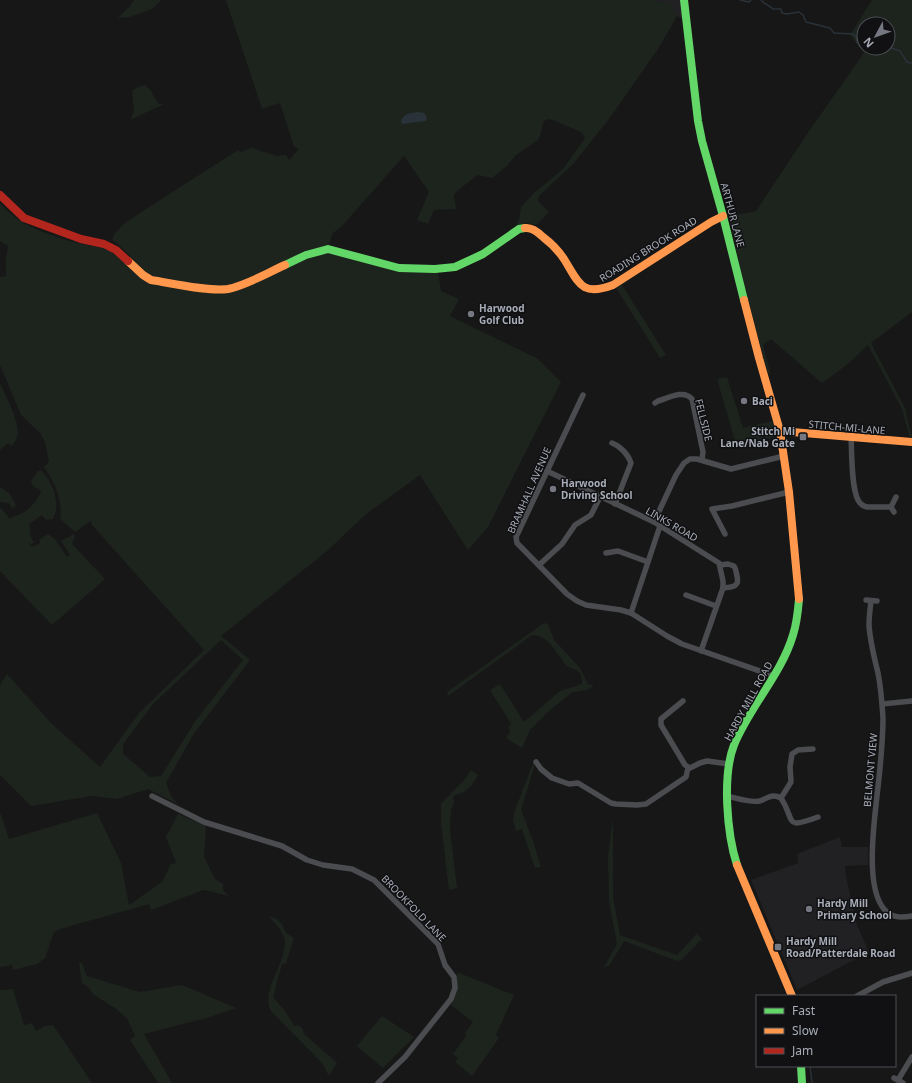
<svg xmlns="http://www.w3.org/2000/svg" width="912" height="1083" viewBox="0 0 912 1083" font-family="'Noto Sans',sans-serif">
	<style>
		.built { fill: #212123 }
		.green { fill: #1d241e; fill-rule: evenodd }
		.water { fill: #2a3239 }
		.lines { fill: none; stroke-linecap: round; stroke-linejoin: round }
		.stream { stroke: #2a3239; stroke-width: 1.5 }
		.street { stroke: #4b4c50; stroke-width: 5.5 }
		.fast { stroke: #63d668; stroke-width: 8 }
		.slow { stroke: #ff974d; stroke-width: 8 }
		.jam { stroke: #b3261e; stroke-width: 8 }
		.poi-dot { fill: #757880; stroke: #111113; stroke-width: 1.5 }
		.labels { text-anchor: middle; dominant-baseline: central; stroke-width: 3; stroke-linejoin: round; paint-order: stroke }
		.street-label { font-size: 10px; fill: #a8adb8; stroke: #111113 }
		.poi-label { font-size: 10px; font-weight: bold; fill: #a8adb8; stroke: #111113; text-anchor: start }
	</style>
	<rect width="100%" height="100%" fill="#171717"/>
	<g class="built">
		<polygon points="651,0 680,0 684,20 677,16 670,3 651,1"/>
		<polygon points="840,837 842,847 868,847 868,865 845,866 846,877 857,925 869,952 797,990 751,880 798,863 797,854"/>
	</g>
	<g class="green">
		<polygon points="134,0 161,0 152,9 130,17 118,18 130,6"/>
		<path d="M226 0H651V1L670 3 677 16 658 49 609 119 573 164 539 196 538 201 549 212 536 225 527 223 516 226 519 219 521 207 533 194 563 169 585 138 581 132 553 120 548 119 543 122 541 133 538 140 516 155 507 166 492 178 478 175 457 191 454 195 456 208 454 211 453 209 434 210 428 224 417 220 429 192 404 156 342 226 332 234 329 245 334 253 408 272H438L441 291 459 299 450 316 538 359 561 382 488 527 468 550 420 475 365 515 327 551 221 636 250 660 193 735 166 783 171 796 178 804 148 789 117 799 92 796 31 806 0 775V685L7 674 51 723 100 767 139 713 204 650 92 525 91 521 75 532 60 519C63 500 55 483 44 467L49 462 45 442 40 433 21 415 0 365V277L6 276V259L8 246 0 241V203C5 208 10 214 16 218 26 226 50 235 63 239 96 250 109 241 133 272L136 262 117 243 112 240 115 233 126 222 238 150 240 152 254 147 255 149 277 156 286 155 289 160 299 149 294 147 280 103 262 109ZM221 640 243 660 196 720 161 776 150 777 123 754V744L153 704Z"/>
		<path d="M872 0H912V312L871 343 905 408 912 438 909 435 902 409 868 345 848 364 822 383 771 339 763 345 771 375 768 373 755 327 727 213 742 214 756 211 809 131 864 53 850 35ZM864 24H888V48H864Z"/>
		<path d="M145 85C153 91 153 97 159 104H164L130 120 134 112 132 91 138 87Z"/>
		<polygon points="646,268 622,285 666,355 660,358 615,286"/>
		<polygon points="727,377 743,428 773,421 777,437 736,444 717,379"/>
		<path d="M0 383C6 397 17 417 18 432 18 437 15 442 12 446L8 443 0 450Z"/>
		<path d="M38 471H42C53 483 61 503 53 519L46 520 42 515 29 524C32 531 28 535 34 542L32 544 29 543 32 547 40 543 39 540 48 534 55 539 67 557 70 555 61 541 74 534 75 536 72 544 105 579 52 625 0 571V507L10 519C13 516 14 517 18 515 28 512 37 501 41 492L39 489C34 488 32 485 31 481Z"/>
		<polygon points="0,487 9,493 16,505 14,508 11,507 9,503 0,502"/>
		<path d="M544 623 548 624 554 640 580 668 588 684 594 686 587 690 573 692 551 709 530 730 522 748 506 738 510 731 508 727 511 724 490 690 500 684 524 722 560 691 582 684C583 668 575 672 566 665 563 663 562 659 560 657 552 646 547 636 532 635L448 696 447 692Z"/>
		<polygon points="533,763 535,764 521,810 533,841 541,867 535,868 522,829 516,831 513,820 514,813"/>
		<path d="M471 770 478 775C475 781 469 790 462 793 458 794 456 794 453 797L454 803 451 810 450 830 457 888 449 890 441 823V804L464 780Z"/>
		<polygon points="0,812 9,839 97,813 121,863 129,905 162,882 171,864 176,863 166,837 178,814 206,826 204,857 215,879 223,884 223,890 228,896 213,892 203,890 151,910 149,904 60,929 54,932 45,958 37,964 13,970 12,965 0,967"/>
		<polygon points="613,818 613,897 620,935 677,955 695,936 696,933 702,939 681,960 677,961 624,941 609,966 604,967 617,944 609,901 608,856"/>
		<path d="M268 916 277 919 282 924 285 932 294 938 286 963 282 964 273 997 286 1012 294 1026 297 1025 302 1028 304 1034 337 1063 329 1076 322 1063 271 1011C261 992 281 970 284 950 284 947 285 943 285 941 284 931 274 922 268 916Z"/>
		<polygon points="79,963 82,963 87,976 140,992 182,985 236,1008 210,1017 144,1034 172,1083 158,1083 130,1040 135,1036 127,1018 115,1008 94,995 88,987 82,983"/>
		<polygon points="457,972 514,995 496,1035 499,1038 472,1076 455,1062 458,1058 453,1054 466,1036 465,1033 473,1022 451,1005 456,993"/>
		<polygon points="13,989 24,1025 32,1023 36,1031 45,1026 53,1025 92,1083 0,1083 0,990"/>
		<polygon points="382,1016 414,1037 383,1068 357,1046"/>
	</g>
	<path class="water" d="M418 112 424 113 427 117 426 121 402 124 401 120C405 113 411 113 418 112Z"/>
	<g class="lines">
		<g class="stream">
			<polyline points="740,0 749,2 751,0"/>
			<path d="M761 0C764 4 769 5 773 9H781L782 13 787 14 799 12 803 15 806 22 830 28 834 33 853 34 856 37 857 42 864 46"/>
			<polyline points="888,47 900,51 907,62 912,63"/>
			<polyline points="810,1066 812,1083"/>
		</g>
		<g class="street">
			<polyline points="583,395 516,537 517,543 567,594 577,601 586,605 621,610 631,613 667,636 682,644 774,676"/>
			<path d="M655 403 658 401C668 398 684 389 692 399L703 452 702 460"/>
			<path d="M851 437C852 453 851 486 858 500 860 504 863 506 867 507H891"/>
			<path d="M612 443C620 446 628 454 631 463L615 504"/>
			<polyline points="547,471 654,522 719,563 723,581 723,588 701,651"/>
			<polyline points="894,512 891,507 896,497"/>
			<polyline points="654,522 676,475 684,463 690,459 697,459 731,469 784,456"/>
			<polyline points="725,534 712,509 732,506 789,492"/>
			<polyline points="606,553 618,551 648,562"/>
			<polyline points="539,565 562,544 575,525 591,515 600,497"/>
			<path d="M720 565 728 564 734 566C736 569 736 572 737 576 740 587 732 587 723 588"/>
			<polyline points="686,595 716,606"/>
			<polyline points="866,600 877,601"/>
			<path d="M871 601C870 609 869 617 869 625 870 641 874 657 878 673 881 688 882 702 883 718 883 744 880 770 877 796 874 824 865 887 884 909 892 918 901 918 912 916"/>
			<polyline points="631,613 660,526"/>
			<polyline points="683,701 661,719 661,725 685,765 690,768 700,763 707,761 729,764"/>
			<polyline points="882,704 912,701"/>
			<polyline points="536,762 541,769 552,778 569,784 578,783 611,803 616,804 637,805 646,804 686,777 688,768"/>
			<polyline points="152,796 204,822 282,846 307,860 323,865 352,869 374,880 438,944 445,965 454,977 455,988 451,999 405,1057 378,1083"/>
			<path d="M727 796C736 798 750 803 760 801 768 798 772 793 781 798L791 782 790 767 792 754 798 750 813 749"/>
			<path d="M781 798C796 821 783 830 818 817"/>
			<polyline points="857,996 883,982 912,973"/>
			<polyline points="894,1078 903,1083"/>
			<polyline points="898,1080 912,1057"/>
		</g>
		<g class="fast">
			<polyline points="684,0 698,121 702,141 723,216 744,300"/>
			<polyline points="285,265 306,255 328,249 399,268 435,269 455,267 483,254 519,229 525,228"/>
			<path d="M737 865C727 834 722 776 734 745 750 706 781 675 793 635 797 623 798 611 799 599"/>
			<polyline points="801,1066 802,1083"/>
		</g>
		<g class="slow">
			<path d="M525 228C532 227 538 232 543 237 551 243 558 250 564 259 579 283 581 297 613 285L711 222 723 216"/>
			<path d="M128 261 143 275 151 280C171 283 209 292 228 289 247 285 267 273 285 265"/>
			<polyline points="744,300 759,358 780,431 789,492 799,599"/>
			<polyline points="780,431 912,442"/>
			<polyline points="737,865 792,996"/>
		</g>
		<polyline class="jam" points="0,195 24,218 81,239 104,244 116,250 128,261"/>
	</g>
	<g class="poi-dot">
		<circle cx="471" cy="314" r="4"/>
		<circle cx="744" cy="401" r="4"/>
		<rect x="799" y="433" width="8" height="8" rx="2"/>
		<circle cx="553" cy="489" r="4"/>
		<circle cx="809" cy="909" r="4"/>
		<rect x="774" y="943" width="8" height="8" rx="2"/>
	</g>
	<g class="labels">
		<g class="street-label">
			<text transform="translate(733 215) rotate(75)">ARTHUR LANE</text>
			<text transform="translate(648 249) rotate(-32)">ROADING BROOK ROAD</text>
			<text transform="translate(704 420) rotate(76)">FELLSIDE</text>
			<text transform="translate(847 427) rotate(5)">STITCH-MI-LANE</text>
			<text transform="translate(529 490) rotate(-66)">BRAMHALL AVENUE</text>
			<text transform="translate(672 524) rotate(30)">LINKS ROAD</text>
			<text transform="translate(748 701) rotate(-61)">HARDY MILL ROAD</text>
			<text transform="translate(870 770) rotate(-85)">BELMONT VIEW</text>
			<text transform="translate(414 908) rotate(46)">BROOKFOLD LANE</text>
		</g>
		<g class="poi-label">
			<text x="479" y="308">Harwood<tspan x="479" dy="12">Golf Club</tspan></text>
			<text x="752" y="401">Baci</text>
			<text x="795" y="431" text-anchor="end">Stitch Mi<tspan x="795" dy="12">Lane/Nab Gate</tspan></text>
			<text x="561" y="483">Harwood<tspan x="561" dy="12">Driving School</tspan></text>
			<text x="817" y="903">Hardy Mill<tspan x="817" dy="12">Primary School</tspan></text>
			<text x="786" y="941">Hardy Mill<tspan x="786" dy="12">Road/Patterdale Road</tspan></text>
		</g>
	</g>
	<rect x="756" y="995" width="140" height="72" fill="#111113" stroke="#4d4f55"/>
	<rect x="764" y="1008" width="20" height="6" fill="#63d668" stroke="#4d4f55"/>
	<text x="792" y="1015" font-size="12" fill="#a8adb8">Fast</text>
	<rect x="764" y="1028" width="20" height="6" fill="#ff974d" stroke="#4d4f55"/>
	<text x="792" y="1035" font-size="12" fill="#a8adb8">Slow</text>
	<rect x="764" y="1048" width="20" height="6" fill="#b3261e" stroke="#4d4f55"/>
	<text x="792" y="1055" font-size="12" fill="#a8adb8">Jam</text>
	<g transform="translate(876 36) rotate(229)"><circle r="19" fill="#111113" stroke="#4d4f55"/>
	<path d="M0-3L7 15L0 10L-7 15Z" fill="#757880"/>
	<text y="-6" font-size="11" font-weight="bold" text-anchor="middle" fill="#a8adb8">N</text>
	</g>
</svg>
